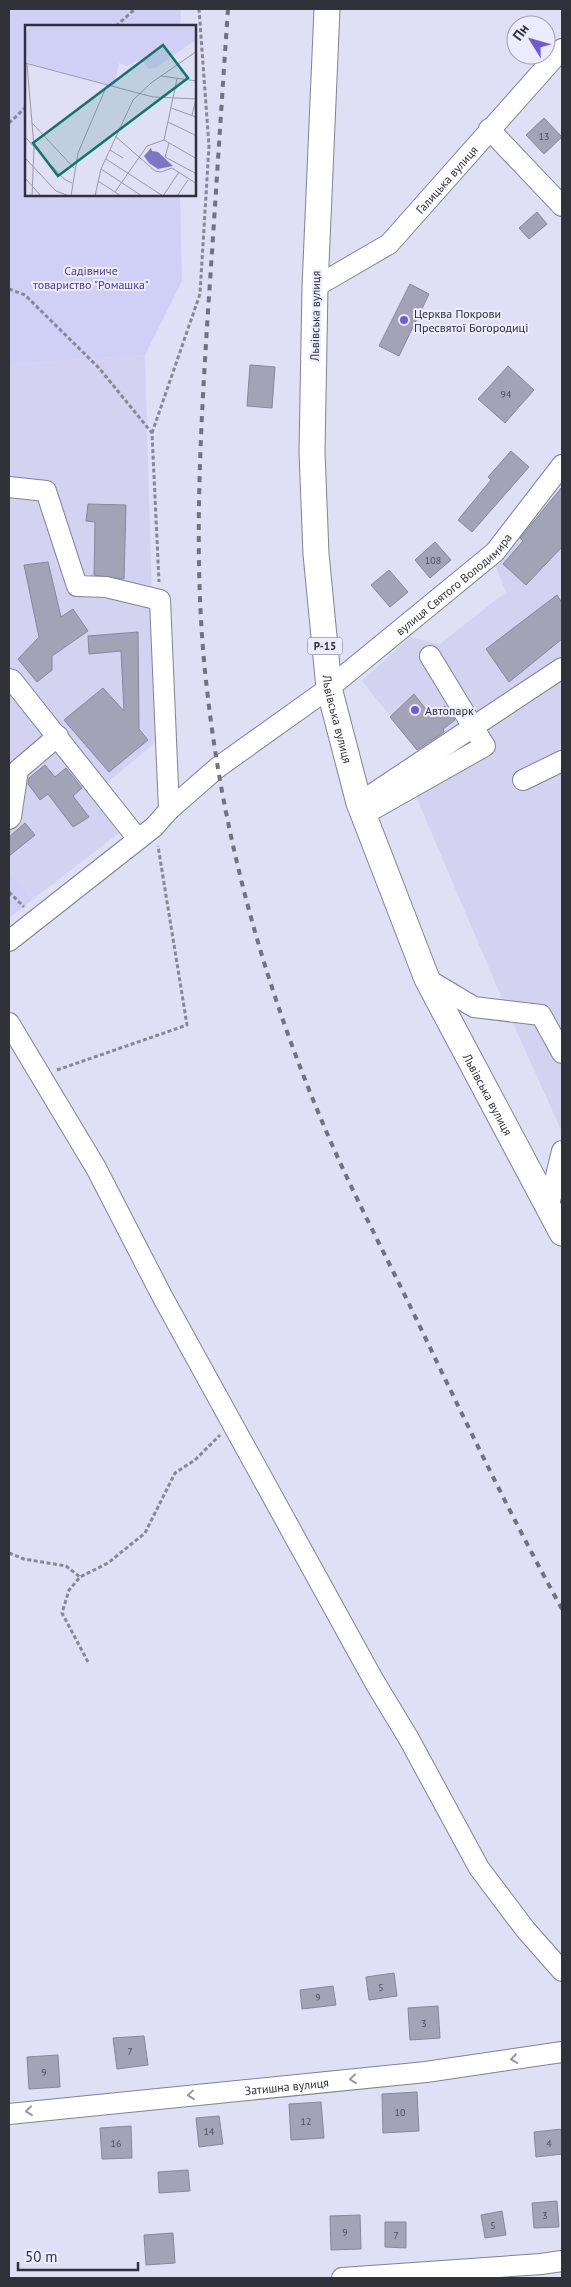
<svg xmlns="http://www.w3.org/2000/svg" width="571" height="2287" viewBox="0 0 571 2287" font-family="'PT Sans',sans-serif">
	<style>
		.built { fill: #d3d3f1 }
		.green { fill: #d0cff5 }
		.building { fill: #a3a3b8; stroke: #87869b }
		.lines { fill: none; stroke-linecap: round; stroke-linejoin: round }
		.minor-casing { stroke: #828196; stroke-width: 22 }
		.major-casing { stroke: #828196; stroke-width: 27 }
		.path { stroke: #878796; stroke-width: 3; stroke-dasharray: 4 2.5; stroke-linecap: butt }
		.minor { stroke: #fff; stroke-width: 20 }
		.major { stroke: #fff; stroke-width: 25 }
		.rail { stroke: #71717f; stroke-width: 4; stroke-dasharray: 6 6; stroke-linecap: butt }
		.oneway { stroke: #98989c }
		.poi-dot { fill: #6f5bd5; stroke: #ececff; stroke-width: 2 }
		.labels { text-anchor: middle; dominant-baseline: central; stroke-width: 4; stroke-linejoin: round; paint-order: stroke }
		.number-label { font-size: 10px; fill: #4e4e59 }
		.shield { fill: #ececff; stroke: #696974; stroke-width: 1 }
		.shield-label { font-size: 11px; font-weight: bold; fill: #313139 }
		.street-label { font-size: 12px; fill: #313139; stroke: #ececff }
		.park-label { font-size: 12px; fill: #4b3b97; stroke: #ececff }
		.poi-label { font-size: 12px; fill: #313139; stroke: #ececff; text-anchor: start }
		.inset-road { fill: none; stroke: #99a; stroke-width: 1 }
		.view { fill: #0f766e; fill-opacity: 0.15; stroke: #0f766e; stroke-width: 2.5 }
		.inset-edge { fill: none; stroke: #313139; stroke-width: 2.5 }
	</style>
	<rect width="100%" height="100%" fill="#dfdff5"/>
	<g class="built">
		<polygon points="145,355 156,742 91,796 119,833 32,900 9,872 9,364"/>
		<polygon points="562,487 562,1132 503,1001 415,794 432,768 362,681 410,637 440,644 506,592 495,565"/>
	</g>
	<g class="green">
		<polygon points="9,9 181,9 180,26 26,26 26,195 180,195 182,281 145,355 9,364"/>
		<polygon points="9,872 32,900 9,918"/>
	</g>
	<g class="building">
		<polygon points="544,118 562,137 544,154 526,135"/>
		<polygon points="537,212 547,224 529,239 519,228"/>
		<polygon points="410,284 429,294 399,356 379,346"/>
		<polygon points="250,365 275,367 272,408 247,406"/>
		<polygon points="508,366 534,390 505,423 478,399"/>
		<polygon points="511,451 529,467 472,532 458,520 491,480 488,477"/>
		<polygon points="562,487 562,547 526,585 503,564 523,541 520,538"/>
		<polygon points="88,504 126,505 124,579 94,575 95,522 86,521"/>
		<polygon points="435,542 451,560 430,578 415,560"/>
		<polygon points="48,562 61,617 73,609 88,631 52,656 52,670 37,682 18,659 39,637 24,565"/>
		<polygon points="389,570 408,592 390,607 371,585"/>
		<polygon points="557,595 562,603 562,639 509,682 486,649"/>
		<polygon points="138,632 139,729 148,740 109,772 64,720 103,688 124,711 121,651 89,654 88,636"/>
		<polygon points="414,694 432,717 445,706 455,720 443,729 444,732 417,750 390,717"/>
		<polygon points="45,765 55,777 66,768 82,788 73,796 89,817 73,827 48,794 40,800 28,784 29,778"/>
		<polygon points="25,823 35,835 9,856 9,837"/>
		<polygon points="394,1973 397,1996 369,2000 366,1977"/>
		<polygon points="333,1986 336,2005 302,2009 300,1990"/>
		<polygon points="438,2006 440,2038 410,2040 408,2008"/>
		<polygon points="144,2036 148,2065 117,2069 113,2038"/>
		<polygon points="58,2055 60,2087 29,2089 27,2057"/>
		<polygon points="417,2092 419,2131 383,2133 382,2094"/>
		<polygon points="321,2102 324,2138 291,2140 289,2104"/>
		<polygon points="219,2116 223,2144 199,2147 196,2118"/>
		<polygon points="131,2126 132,2158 102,2159 100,2128"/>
		<polygon points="562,2129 562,2154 536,2157 534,2132"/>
		<polygon points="188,2170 190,2191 159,2193 158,2172"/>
		<polygon points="557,2201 559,2227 534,2228 532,2203"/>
		<polygon points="502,2211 506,2235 485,2238 481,2215"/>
		<polygon points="360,2215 361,2249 331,2250 330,2216"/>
		<polygon points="385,2222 406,2222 406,2248 385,2247"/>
		<polygon points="173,2233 175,2263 146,2265 144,2235"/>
	</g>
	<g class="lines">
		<g class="minor-casing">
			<g id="minor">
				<polyline points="489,129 562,206"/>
				<path id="s1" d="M315 287 389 244 562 49"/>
				<polyline points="9,487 46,491 77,586 106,587 160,600 169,810"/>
				<polyline points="9,679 12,680 138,839"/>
				<polyline points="523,780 562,761"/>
				<polyline points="359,803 473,727 430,656"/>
				<polyline points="363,815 485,746 473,727 562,668"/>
				<polyline points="9,819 11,817 18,770 58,736"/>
				<path id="s2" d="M9 941 154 827 169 810 217 768 329 688 495 552 562 465"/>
				<polyline points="427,979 474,1007 541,1015 562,1053"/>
				<polyline points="9,1023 96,1168 162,1296 374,1681 409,1739 479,1868 525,1929 562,1971"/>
				<polyline points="548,1209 562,1151"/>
				<path id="s3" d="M9 2114 426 2072 562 2052"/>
				<polyline points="342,2278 541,2264 562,2261"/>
			</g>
		</g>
		<g class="major-casing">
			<g id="major">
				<path id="s4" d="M327 9 315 287 312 452 316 554 329 688 359 803 427 979 562 1233"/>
			</g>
		</g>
		<g class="path">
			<polyline points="116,26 135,9"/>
			<polyline points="9,123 26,107"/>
			<polyline points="9,289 25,295 99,368 152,433 159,582"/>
			<polyline points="152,433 200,294 209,146 199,9"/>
			<polyline points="9,892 24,907"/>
			<polyline points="57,1070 187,1025 158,846"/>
			<polyline points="9,1553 24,1559 66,1566 80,1577"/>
			<polyline points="88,1662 62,1613 69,1590 80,1577 108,1563 145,1533 175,1473 195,1460 220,1435"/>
		</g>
		<use href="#minor" class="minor"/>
		<use href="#major" class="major"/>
		<path class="rail" d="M228 9C221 110 215 210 208 311 200 439 192 570 208 698 225 845 266 990 324 1126 350 1188 382 1248 411 1308 460 1410 508 1511 562 1609"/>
	</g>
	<defs><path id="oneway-chevron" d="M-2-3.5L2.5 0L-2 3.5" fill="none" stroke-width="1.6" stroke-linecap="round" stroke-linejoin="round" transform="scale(1.25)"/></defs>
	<g class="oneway">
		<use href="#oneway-chevron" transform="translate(514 2059) rotate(172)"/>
		<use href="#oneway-chevron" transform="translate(353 2079) rotate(174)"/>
		<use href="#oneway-chevron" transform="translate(191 2095) rotate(174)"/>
		<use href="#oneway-chevron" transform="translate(29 2111) rotate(174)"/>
	</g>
	<g class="poi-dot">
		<circle cx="404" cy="320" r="5"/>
		<circle cx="415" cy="710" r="5"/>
	</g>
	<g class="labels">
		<g class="number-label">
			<text x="544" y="136">13</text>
			<text x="506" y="394">94</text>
			<text x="433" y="560">108</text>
			<text x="381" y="1987">5</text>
			<text x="318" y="1997">9</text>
			<text x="424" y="2023">3</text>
			<text x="130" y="2051">7</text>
			<text x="44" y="2072">9</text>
			<text x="400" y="2112">10</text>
			<text x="306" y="2121">12</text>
			<text x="209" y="2131">14</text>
			<text x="116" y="2143">16</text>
			<text x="549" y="2143">4</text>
			<text x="545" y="2215">3</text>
			<text x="493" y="2225">5</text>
			<text x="345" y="2232">9</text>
			<text x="396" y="2235">7</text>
		</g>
		<rect class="shield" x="307.5" y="637.5" width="35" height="17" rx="4"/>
		<g class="shield-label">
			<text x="325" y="646">Р-15</text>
		</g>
		<g class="street-label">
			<text stroke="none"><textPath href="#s1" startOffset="172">Галицька вулиця</textPath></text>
			<text transform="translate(315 316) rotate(-89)">Львівська вулиця</text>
			<text stroke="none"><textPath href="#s2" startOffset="571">вулиця Святого Володимира</textPath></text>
			<text stroke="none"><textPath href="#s4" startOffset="712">Львівська вулиця</textPath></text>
			<text stroke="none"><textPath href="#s4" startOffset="1118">Львівська вулиця</textPath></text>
			<text stroke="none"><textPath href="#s3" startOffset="279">Затишна вулиця</textPath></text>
		</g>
		<g class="park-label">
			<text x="91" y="270">Садівниче<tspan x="91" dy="14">товариство "Ромашка"</tspan></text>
		</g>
		<g class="poi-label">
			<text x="414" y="313">Церква Покрови<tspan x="414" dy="14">Пресвятої Богородиці</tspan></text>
			<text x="425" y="710">Автопарк</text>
		</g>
	</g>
	<g transform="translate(25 25)">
		<rect width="171" height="171" fill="#dfdff5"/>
		<path d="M7 0H171V15L130 43 124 44 116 34 102 41 94 38 89 61 0 37V7Z" fill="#d0cff5"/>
		<path d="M126 123 127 126 133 127 148 141 133 144 124 138 119 131Z" fill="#7e78c4"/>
		<path class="inset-road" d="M0 38 128 72 172 74M2 39 9 122 7 171M136 51 172 56M146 83 171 92M167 90 171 74M143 97 172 111M7 98 49 143M90 111 130 146 136 147 147 143 172 159M0 112 39 154 47 158M139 115 152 54M139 115 172 134M144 118 140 132 172 149M85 125 98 133M0 133 31 166 44 171M81 134 138 171M76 144 117 171M0 153 16 171M73 156 96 171M90 167 122 121 139 115M46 171 53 128 82 60M70 171 76 144 108 75 126 58 172 26M138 171 154 147M152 171 163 155"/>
		<path class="view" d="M138 20 163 53 33 151 8 118Z"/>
		<rect width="171" height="171" class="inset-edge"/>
	</g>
	<rect width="571" height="2287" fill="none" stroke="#313139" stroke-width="20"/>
	<g transform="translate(531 40) rotate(307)"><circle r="24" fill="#ececff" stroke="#a1a1b0"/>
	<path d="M0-4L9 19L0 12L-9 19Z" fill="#6f5bd5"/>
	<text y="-8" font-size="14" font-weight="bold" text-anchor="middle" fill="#313139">Пн</text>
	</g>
	<path d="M18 2262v8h120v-8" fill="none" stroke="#313139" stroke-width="2.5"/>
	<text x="25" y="2262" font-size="15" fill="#313139" stroke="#ececff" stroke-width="4" paint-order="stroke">50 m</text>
</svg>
